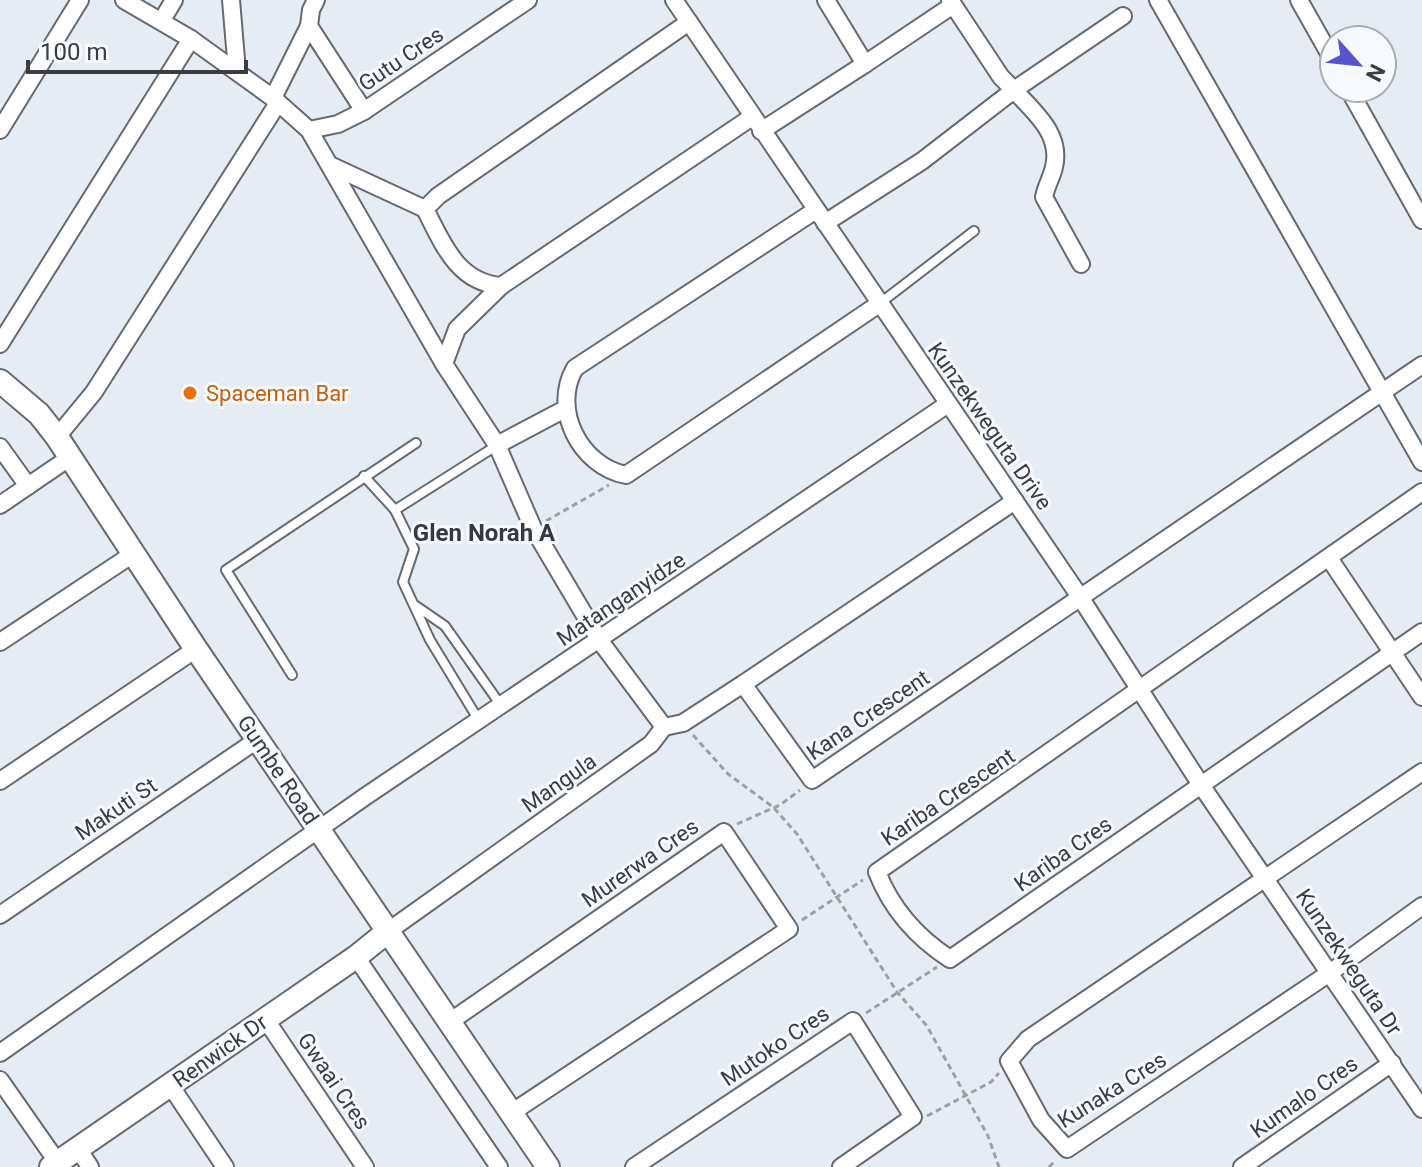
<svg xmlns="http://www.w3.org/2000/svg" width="1422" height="1167" viewBox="0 0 1422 1167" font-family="Roboto,sans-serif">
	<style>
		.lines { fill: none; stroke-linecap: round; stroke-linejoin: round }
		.lane-casing { stroke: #656a70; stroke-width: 12 }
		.street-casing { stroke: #656a70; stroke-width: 20 }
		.secondary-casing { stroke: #656a70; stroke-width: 26 }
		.path { stroke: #9ca0a5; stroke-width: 3; stroke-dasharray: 6 4; stroke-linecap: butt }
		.lane { stroke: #fff; stroke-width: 8 }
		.street { stroke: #fff; stroke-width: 16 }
		.secondary { stroke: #fff; stroke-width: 22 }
		.food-dot { fill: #e8710a; stroke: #f6f9fd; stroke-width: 3 }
		.labels { text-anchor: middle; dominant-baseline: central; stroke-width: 6; stroke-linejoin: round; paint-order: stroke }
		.street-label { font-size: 22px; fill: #3a3c3f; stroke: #f6f9fd }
		.food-label { font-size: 22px; fill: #c56008; stroke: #f6f9fd; text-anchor: start }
		.neighbourhood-label { font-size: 24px; font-weight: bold; fill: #353a3f; stroke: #f6f9fd }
	</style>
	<rect width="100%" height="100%" fill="#e6ecf3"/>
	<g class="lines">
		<g class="lane-casing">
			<g id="lane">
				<polyline points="879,304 974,231"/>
				<polyline points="364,476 395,510 496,446"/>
				<polyline points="395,510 414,549 403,582 430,640 478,719"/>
				<polyline points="416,606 445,626 500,704"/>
				<polyline points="292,675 226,570 416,443"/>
			</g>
		</g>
		<g class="street-casing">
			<g id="street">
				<polyline points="124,0 191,39 273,98 309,130 444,364 497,445 533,528 600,641 664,727 651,744 387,932"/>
				<polyline points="231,0 237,71"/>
				<polyline points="316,0 311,10 309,26 364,111 528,0"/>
				<polyline points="674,0 1080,597 1201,785 1422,1109"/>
				<polyline points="1158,0 1422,462"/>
				<polyline points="1299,0 1334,62"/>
				<polyline points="162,20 174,0"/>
				<path d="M689 22 438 196 425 209C443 244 457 282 501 286L752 117"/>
				<polyline points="865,64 953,5"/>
				<polyline points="1348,88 1422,220"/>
				<polyline points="273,98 309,26"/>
				<polyline points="0,130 80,0"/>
				<polyline points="309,130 338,124 364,111"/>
				<polyline points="761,131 865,64 826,0"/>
				<polyline points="332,166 425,209"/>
				<path d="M816 210 575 368C551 409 580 466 626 475L879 304"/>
				<polyline points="825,223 922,161 1014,90 1001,77 950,0"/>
				<path d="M1081 264 1044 197C1046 186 1052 177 1054 167 1062 134 1034 112 1014 90L1123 16"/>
				<polyline points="0,344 191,39"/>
				<polyline points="444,364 457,329 501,286"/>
				<polyline points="57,437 94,392 278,103"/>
				<polyline points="497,445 565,409"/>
				<polyline points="0,447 28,486"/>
				<path d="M1422 492 877 872C892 910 916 937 950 959L1422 632"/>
				<polyline points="1015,501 743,684 812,780 1422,365"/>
				<polyline points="0,505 69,458"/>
				<polyline points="1329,558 1422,697"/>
				<polyline points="0,642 133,554"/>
				<polyline points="664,727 683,723 743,684"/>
				<polyline points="1422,772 1028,1039 1009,1061 1041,1120 1067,1149 1331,972 1422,906"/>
				<polyline points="0,781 196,649"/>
				<polyline points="0,915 257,740"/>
				<polyline points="356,957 499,1167"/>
				<polyline points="266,1020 365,1167"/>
				<polyline points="448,1023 724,832 789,929 511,1113"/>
				<polyline points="0,1053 366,796 948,404"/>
				<polyline points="0,1080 58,1163"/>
				<polyline points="170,1085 225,1167"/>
				<polyline points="79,1150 90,1167"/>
				<polyline points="634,1167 853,1021 913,1117 841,1167"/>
				<polyline points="1242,1167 1392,1063"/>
			</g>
		</g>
		<g class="secondary-casing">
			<g id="secondary">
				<polyline points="0,381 39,414 57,437 196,649 548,1167"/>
				<polyline points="51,1167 356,957 387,932"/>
			</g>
		</g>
		<g class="path">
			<polyline points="546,521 609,485"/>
			<polyline points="693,735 728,774 773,807 797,834 897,992 927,1026 988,1136 999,1167"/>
			<polyline points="737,824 780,805 800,790"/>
			<polyline points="802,920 863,880"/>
			<polyline points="866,1013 937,967"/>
			<polyline points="927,1116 991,1082 999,1073"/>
			<polyline points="1049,1167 1056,1160"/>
		</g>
		<use href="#lane" class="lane"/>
		<use href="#street" class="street"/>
		<use href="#secondary" class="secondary"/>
	</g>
	<circle class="food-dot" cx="190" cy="393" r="8"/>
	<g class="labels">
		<g class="street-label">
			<text transform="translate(401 59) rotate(-34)">Gutu Cres</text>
			<text transform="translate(990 426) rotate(55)">Kunzekweguta Drive</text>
			<text transform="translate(621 599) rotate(-34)">Matanganyidze</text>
			<text transform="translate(868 715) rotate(-34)">Kana Crescent</text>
			<text transform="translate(278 770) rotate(56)">Gumbe Road</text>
			<text transform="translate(559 783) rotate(-35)">Mangula</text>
			<text transform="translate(948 797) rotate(-34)">Kariba Crescent</text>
			<text transform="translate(116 809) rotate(-34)">Makuti St</text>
			<text transform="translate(1063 854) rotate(-35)">Kariba Cres</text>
			<text transform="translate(640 863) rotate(-35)">Murerwa Cres</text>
			<text transform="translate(1349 962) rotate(56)">Kunzekweguta Dr</text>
			<text transform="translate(775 1046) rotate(-34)">Mutoko Cres</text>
			<text transform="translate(220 1051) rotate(-35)">Renwick Dr</text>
			<text transform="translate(334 1081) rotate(56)">Gwaai Cres</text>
			<text transform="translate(1112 1090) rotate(-32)">Kunaka Cres</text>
			<text transform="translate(1304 1097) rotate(-35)">Kumalo Cres</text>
		</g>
		<g class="food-label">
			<text x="206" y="393">Spaceman Bar</text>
		</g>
		<g class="neighbourhood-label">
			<text x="484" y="533">Glen Norah A</text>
		</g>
	</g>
	<g transform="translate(1358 64) rotate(117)"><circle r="38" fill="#f6f9fd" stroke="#abadb1" stroke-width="2"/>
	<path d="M0-6L14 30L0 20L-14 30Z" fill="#5655cc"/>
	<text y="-12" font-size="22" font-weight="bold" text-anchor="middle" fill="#3a3c3f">N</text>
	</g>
	<path d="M28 60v12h218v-12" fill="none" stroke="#3a3c3f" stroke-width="4"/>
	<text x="40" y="60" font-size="24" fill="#3a3c3f" stroke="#f6f9fd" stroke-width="6" paint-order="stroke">100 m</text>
</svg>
